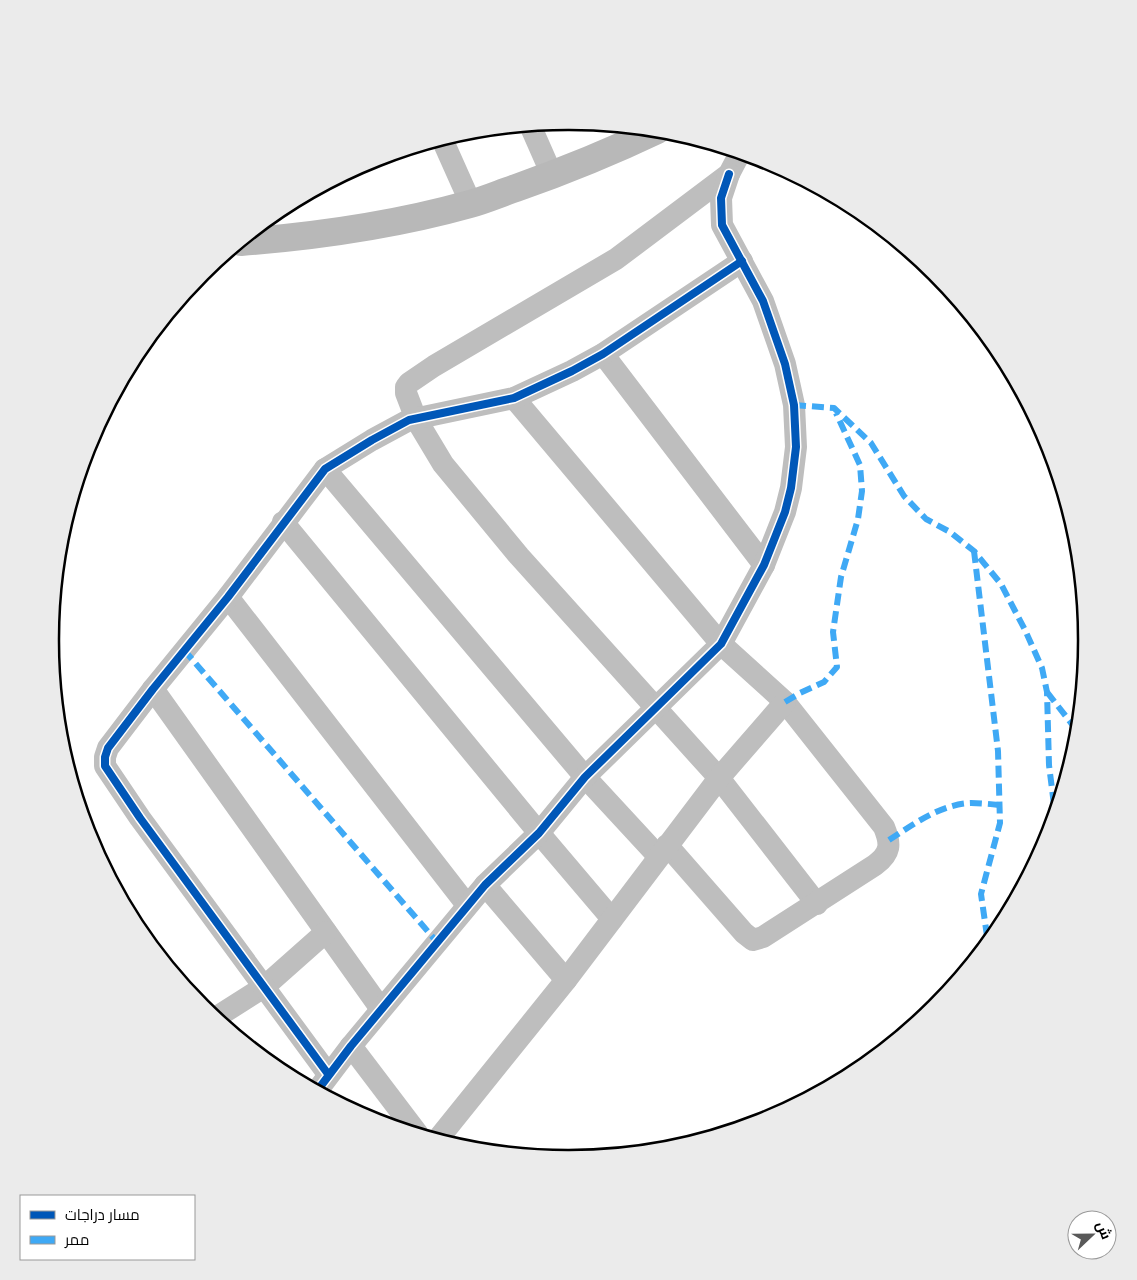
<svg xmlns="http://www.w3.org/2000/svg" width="1137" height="1280" viewBox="0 0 1137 1280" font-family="Poppins,Cairo,sans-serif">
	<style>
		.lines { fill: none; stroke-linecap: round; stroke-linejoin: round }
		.street { stroke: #bebebe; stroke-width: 22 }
		.secondary { stroke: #b8b8b8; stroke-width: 28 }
		.quiet { stroke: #3fa9f5; stroke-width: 6; stroke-dasharray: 12 6; stroke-linecap: butt }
		.cycleway-casing { stroke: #fff; stroke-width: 11 }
		.cycleway { stroke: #0057b8; stroke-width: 8 }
		.rim { fill: none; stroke: #000; stroke-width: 2.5 }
	</style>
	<rect width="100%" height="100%" fill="#fff"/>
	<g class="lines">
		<g class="street">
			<polyline points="530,125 552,175"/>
			<polyline points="442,139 471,204"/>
			<polyline points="740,153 729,174 616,259 434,366 409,383 406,387 406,393 416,419 443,464 519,556 719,778 817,904"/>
			<polyline points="603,354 764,565"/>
			<path d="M514 398 721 644 785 702 884 827C891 844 891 853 875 865L763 937 753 940 744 933 667 845"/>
			<polyline points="325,469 585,777 658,856"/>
			<polyline points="283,522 539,833 612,919"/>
			<polyline points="228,597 467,905"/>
			<polyline points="153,689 381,1009"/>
			<polyline points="485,885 566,980"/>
			<polyline points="215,1018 264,987 326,932"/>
			<polyline points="351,1046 417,1133"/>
			<polyline points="328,1074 140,818 105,766 105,757 108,748 153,689 228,597 325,469 372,440 409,420 514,398 572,371 603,354 742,261"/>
			<polyline points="317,1091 351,1046 485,885 539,833 585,777 721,644 764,565 785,512 791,488 796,447 794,405 785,364 763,301 722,225 721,198 729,174"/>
			<polyline points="438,1139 566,980 719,778 785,702"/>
		</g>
		<path class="secondary" d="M241 242C318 236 395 225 470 204 485 200 501 193 516 188 564 171 611 152 657 130"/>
		<g class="quiet">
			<polyline points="794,405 834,408 871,443 904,496 926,519 950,532 974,551 1001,584 1025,630 1042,668 1047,692 1049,765 1055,813"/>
			<polyline points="974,551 998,751 1000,823 981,894 988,943"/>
			<polyline points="184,650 437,942"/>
			<polyline points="1047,692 1078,732"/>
			<polyline points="785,702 800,693 824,682 837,667 833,632 841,577 858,519 862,491 860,465 836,413"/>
			<path d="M889 840C914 824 941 804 971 803 980 803 990 804 999 805"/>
			<polyline points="986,929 997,931"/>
		</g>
		<g class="cycleway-casing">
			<g id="cycleway">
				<polyline points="328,1074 140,818 105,766 105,757 108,748 153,689 228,597 325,469 372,440 409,420 514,398 572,371 603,354 742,261"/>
				<polyline points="317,1091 351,1046 485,885 539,833 585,777 721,644 764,565 785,512 791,488 796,447 794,405 785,364 763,301 722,225 721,198 729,174"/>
			</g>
		</g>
		<use href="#cycleway" class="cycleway"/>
	</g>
	<path d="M0 0H1137V1280H0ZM568 130H569A509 509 0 0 1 1078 639V641A509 509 0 0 1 569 1150H568A509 509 0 0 1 59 641V639A509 509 0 0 1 568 130Z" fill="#ebebeb" fill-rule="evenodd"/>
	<path class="rim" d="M568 130H569A509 509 0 0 1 1078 639V641A509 509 0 0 1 569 1150H568A509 509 0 0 1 59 641V639A509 509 0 0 1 568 130Z"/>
	<rect x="20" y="1195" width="175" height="65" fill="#ffffff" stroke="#999999"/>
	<rect x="30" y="1211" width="25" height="8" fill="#0057b8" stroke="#999999"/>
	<text x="65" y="1220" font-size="15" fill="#000000">مسار دراجات</text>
	<rect x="30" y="1236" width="25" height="8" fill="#3fa9f5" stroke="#999999"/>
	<text x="65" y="1245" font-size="15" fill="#000000">ممر</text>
	<g transform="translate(1092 1235) rotate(68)"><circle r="24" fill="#ffffff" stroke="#999999"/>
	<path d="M0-4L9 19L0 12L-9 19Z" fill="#595959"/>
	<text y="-8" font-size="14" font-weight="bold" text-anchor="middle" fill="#000000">ش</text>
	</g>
</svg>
